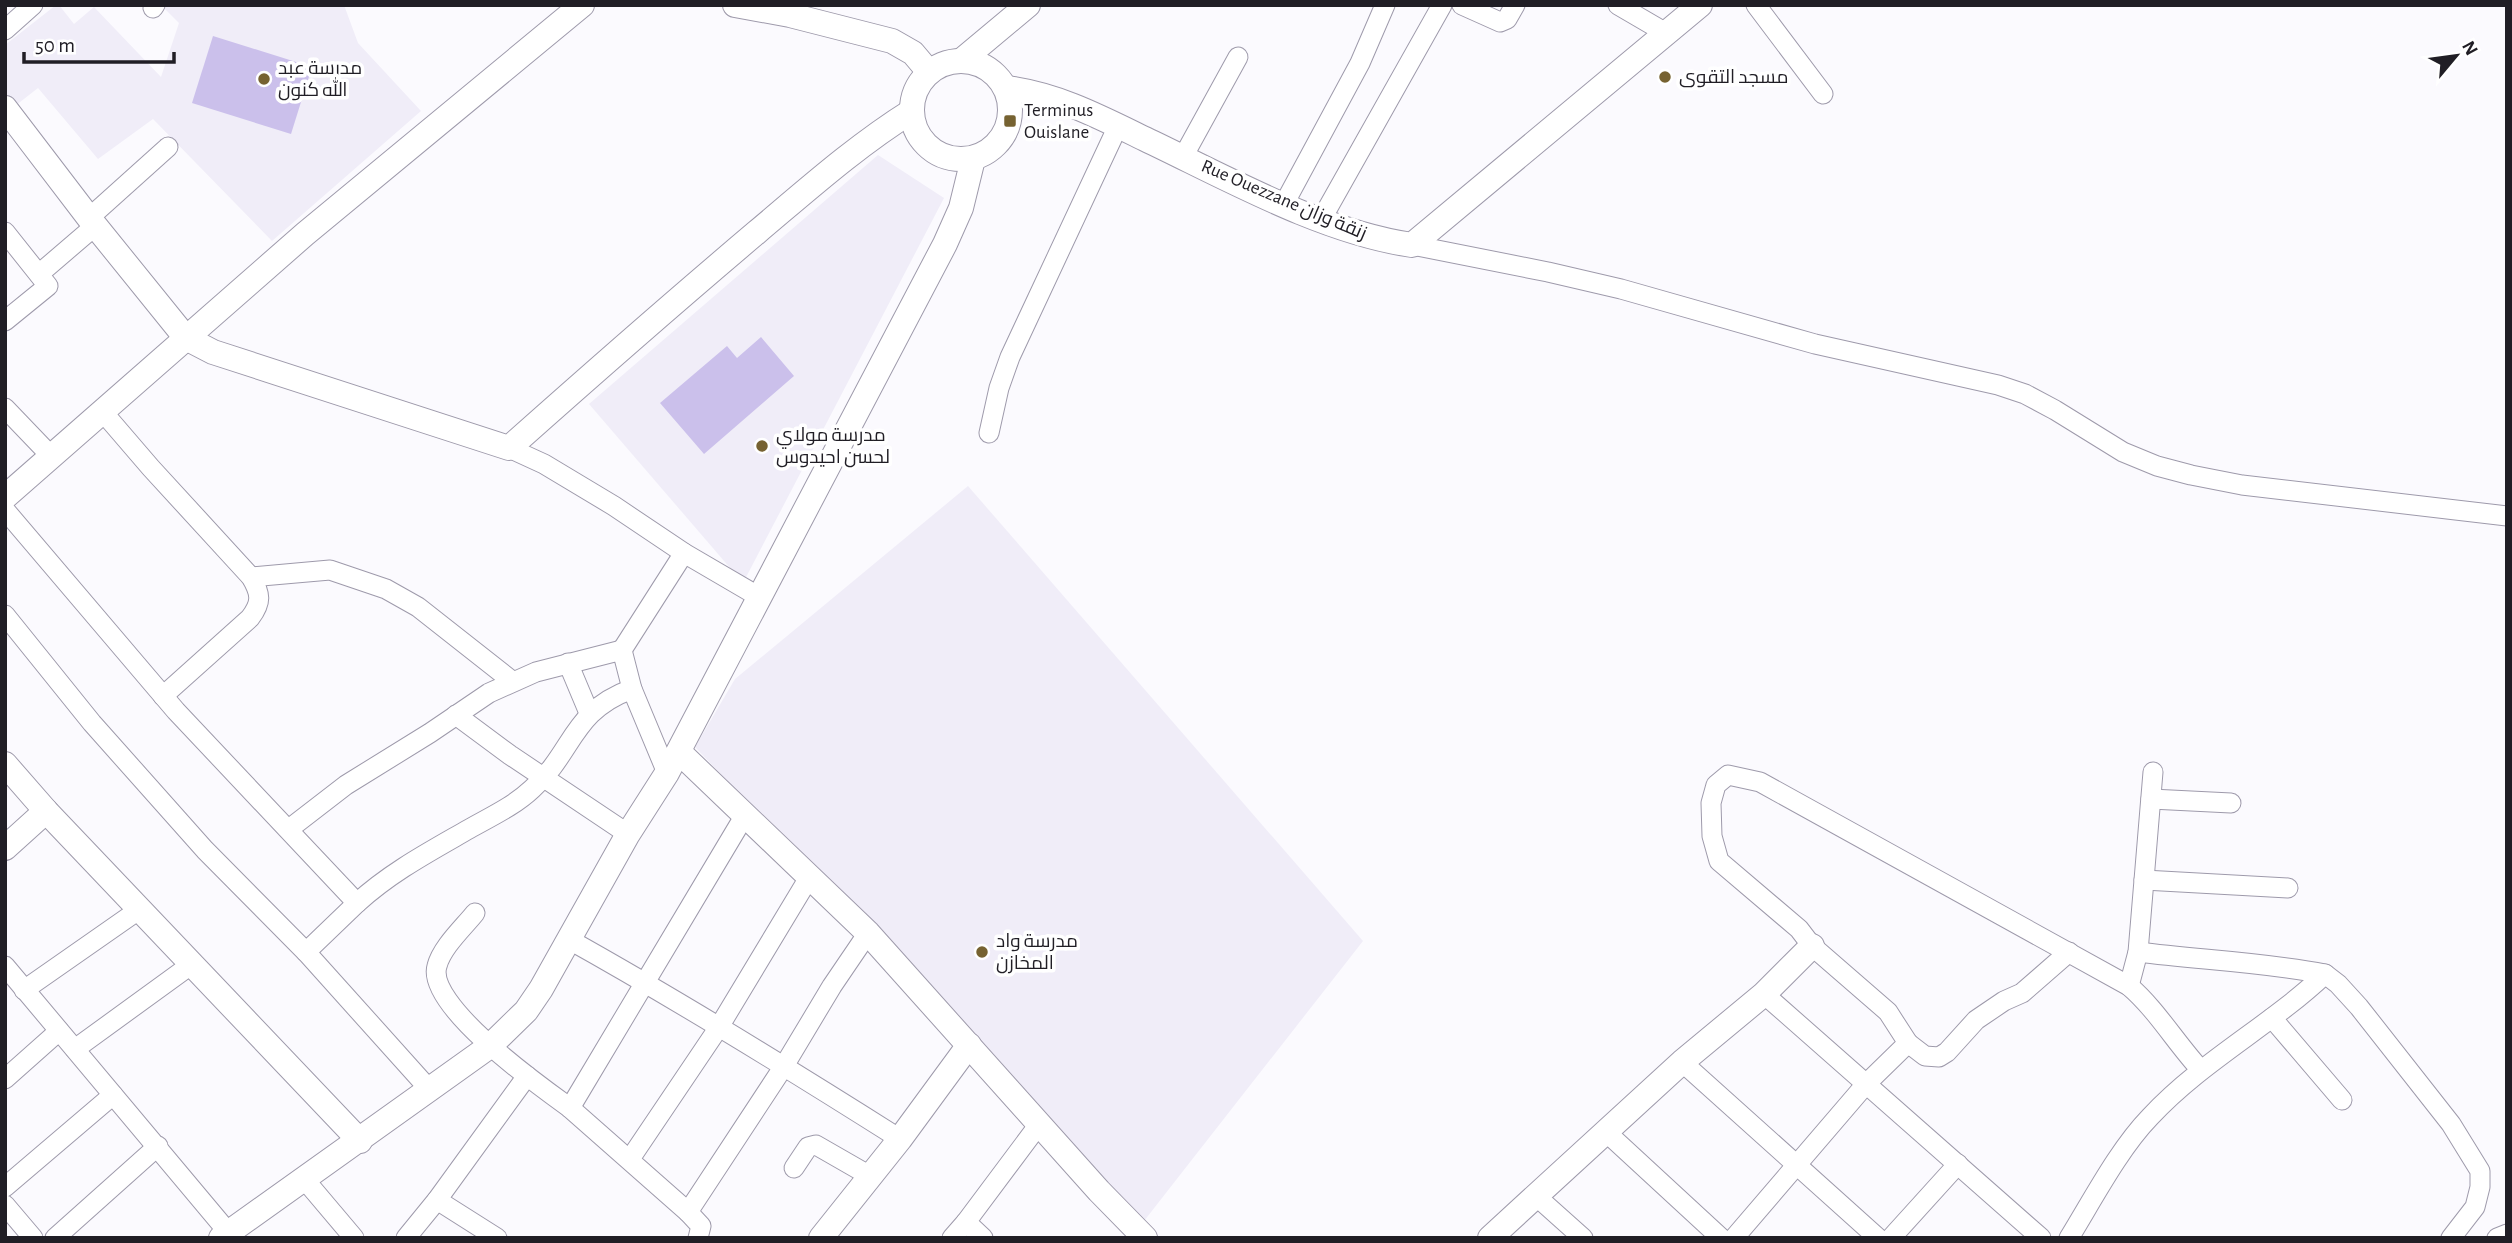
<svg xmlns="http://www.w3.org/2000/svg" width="2512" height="1243" viewBox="0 0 2512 1243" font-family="'Alegreya Sans',Cairo,sans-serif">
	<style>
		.built { fill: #f0edf8 }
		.green { fill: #cbc0eb }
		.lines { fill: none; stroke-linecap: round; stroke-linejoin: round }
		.minor-casing { stroke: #9e9aab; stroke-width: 21 }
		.tertiary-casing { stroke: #9e9aab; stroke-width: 26 }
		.minor { stroke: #fff; stroke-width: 19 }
		.tertiary { stroke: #fff; stroke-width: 24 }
		.poi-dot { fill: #766231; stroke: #fff; stroke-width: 2.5 }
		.labels { text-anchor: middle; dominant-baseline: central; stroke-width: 7; stroke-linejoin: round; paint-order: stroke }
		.poi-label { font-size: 19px; fill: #201e25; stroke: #fff; text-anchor: start }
		.street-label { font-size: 19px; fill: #201e25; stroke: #fff }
	</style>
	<rect width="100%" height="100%" fill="#fbfafe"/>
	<g class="built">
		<polygon points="56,5 59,5 74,24 94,7 161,77 179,23 164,8 165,5 344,5 358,43 421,111 272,241 153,119 98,159 38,88 15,106 5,93 5,45"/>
		<polygon points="878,155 944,198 743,583 589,404"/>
		<polygon points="968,486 1363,941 1144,1221 695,747 735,679"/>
	</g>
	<g class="green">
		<polygon points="213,36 312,67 291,134 192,103"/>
		<polygon points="761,337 794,376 704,454 660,403 727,346 737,358"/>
	</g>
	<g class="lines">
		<g class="minor-casing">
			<g id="minor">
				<polyline points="1462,5 1500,22 1507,19 1515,5"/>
				<polyline points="1618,5 1666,33"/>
				<polyline points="1756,5 1823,94"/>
				<polyline points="153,8 155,5"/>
				<polyline points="5,30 33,5"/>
				<polyline points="1183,157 1238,57"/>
				<polyline points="1284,204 1360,63 1385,5"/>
				<polyline points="89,218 168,147"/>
				<polyline points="1321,220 1442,5"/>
				<polyline points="5,232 48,286 5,321"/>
				<polyline points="1412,245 1548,272 1621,289 1815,344 1998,385 2025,394 2055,410 2123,452 2157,466 2191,475 2242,485 2507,516"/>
				<polyline points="39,274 95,226"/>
				<polyline points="5,408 51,456"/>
				<path d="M102 411 151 468 251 577C261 594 262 602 250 618L163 696"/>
				<polyline points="989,433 999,388 1010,357 1118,126"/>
				<polyline points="509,448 544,464 614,506 684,553 761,598"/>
				<polyline points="5,510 176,711 357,903 306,952 205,850 92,723 5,615"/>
				<polyline points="251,577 330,570 386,589 418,607 512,681"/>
				<polyline points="622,650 684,553"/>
				<polyline points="568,663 589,713"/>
				<polyline points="456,715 510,755 628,834"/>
				<polyline points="2151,799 2231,803"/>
				<polyline points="289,829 346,785 430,733 489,693 536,672 622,650 632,689 667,773"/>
				<polyline points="2144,880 2288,888"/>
				<path d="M357 903C391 872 429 852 469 829 490 817 514 806 532 789 574 752 571 711 632 689"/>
				<path d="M475 913C463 928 442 947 437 966 425 1005 541 1087 570 1108L745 815"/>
				<path d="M568 939C681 1002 791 1070 900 1139"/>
				<polyline points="306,952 429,1089"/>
				<polyline points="5,966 233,1238"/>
				<polyline points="2325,974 2338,984 2359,1007 2451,1124 2480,1171 2480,1187 2475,1207 2451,1238"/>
				<polyline points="2129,986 2138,952 2153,772"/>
				<polyline points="24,990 140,909"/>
				<polyline points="1764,994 2041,1238"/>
				<polyline points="2272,1018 2342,1100"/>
				<polyline points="1908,1043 1925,1056 1939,1057 1947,1052 1976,1020 2004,1001 2022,993 2069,952"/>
				<polyline points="75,1049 192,964"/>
				<polyline points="1682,1062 1878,1238"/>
				<polyline points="5,1079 59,1031"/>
				<polyline points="570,1108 688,1212"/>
				<polyline points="1605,1131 1721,1238"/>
				<polyline points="630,1159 719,1027 810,876"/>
				<polyline points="794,1168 808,1147 816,1145 870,1176"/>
				<polyline points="305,1180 354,1238"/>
				<polyline points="5,1187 113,1095"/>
				<polyline points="1536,1196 1583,1238"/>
				<polyline points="437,1200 497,1238"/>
				<polyline points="5,1205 33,1238"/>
				<polyline points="55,1238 158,1146"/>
				<polyline points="406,1238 437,1200 527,1076"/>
				<polyline points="698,1238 701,1226 688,1212 784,1066 832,986 868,933"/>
				<polyline points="952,1238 966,1222"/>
				<polyline points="983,1238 966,1222 1040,1123"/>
				<path d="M1734 1238 1866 1084 1908 1043 1888 1012 1812 946 1799 929 1719 861 1712 836 1711 803 1716 785 1728 775 1760 782 2129 986C2156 1009 2176 1043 2200 1069"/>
				<polyline points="1891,1238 1958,1164"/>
				<path d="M2069 1238C2093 1199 2119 1149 2150 1117 2202 1061 2270 1026 2325 974 2263 962 2201 960 2138 952"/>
				<polyline points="2497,1238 2507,1234"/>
			</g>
		</g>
		<g class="tertiary-casing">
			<g id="tertiary">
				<polyline points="735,5 790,15 892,41 913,53 929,72"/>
				<circle cx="961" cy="110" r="49"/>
				<polyline points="961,61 1028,5"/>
				<path d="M1006 88C1056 94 1100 117 1145 139 1227 178 1322 232 1412 245L1700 5"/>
				<path d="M5 108 89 218 186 338 213 352 509 448C591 375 673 303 757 232 807 190 856 146 912 111"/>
				<polyline points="5,497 305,234 582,5"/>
				<polyline points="679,752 868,933 1099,1191 1145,1238"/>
				<polyline points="5,764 46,811 360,1141"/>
				<polyline points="5,848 46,811"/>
				<polyline points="221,1238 490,1046 526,1011 541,989 628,834 667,773 945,244 961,208 973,159"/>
				<polyline points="821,1238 900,1139 969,1045"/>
				<polyline points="1490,1238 1682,1062 1764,994 1812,946"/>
			</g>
		</g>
		<use href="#minor" class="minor"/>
		<use href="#tertiary" class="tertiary"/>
	</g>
	<g class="poi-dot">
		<circle cx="1665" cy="77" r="7"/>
		<circle cx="264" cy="79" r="7"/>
		<rect x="1003" y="114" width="14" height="14" rx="3.5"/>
		<circle cx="762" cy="446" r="7"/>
		<circle cx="982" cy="952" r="7"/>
	</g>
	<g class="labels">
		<g class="poi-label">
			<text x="278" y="68">مدرسة عبد<tspan x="278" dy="22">الله كنون</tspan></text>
			<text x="1679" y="77">مسجد التقوى</text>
			<text x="1024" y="110">Terminus<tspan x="1024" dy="22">Ouislane</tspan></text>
			<text x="776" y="435">مدرسة مولاي<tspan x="776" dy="22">لحسن احيدوس</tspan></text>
			<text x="996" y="941">مدرسة واد<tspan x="996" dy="22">المخازن</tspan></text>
		</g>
		<g class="street-label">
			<text transform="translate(1284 200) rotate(23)">Rue Ouezzane زنقة وزان</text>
		</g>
	</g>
	<rect width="2512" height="1243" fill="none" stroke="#201e25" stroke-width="14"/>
	<g transform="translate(2456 56) rotate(61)" stroke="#ffffff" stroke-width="5" paint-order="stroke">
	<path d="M0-5L12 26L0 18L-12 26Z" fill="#201e25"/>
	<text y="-10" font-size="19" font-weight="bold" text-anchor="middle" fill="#201e25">N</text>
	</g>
	<path d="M24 52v10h150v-10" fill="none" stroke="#201e25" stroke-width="3.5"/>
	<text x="35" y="52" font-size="21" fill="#201e25" stroke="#ffffff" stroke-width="5" paint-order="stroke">50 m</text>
</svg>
